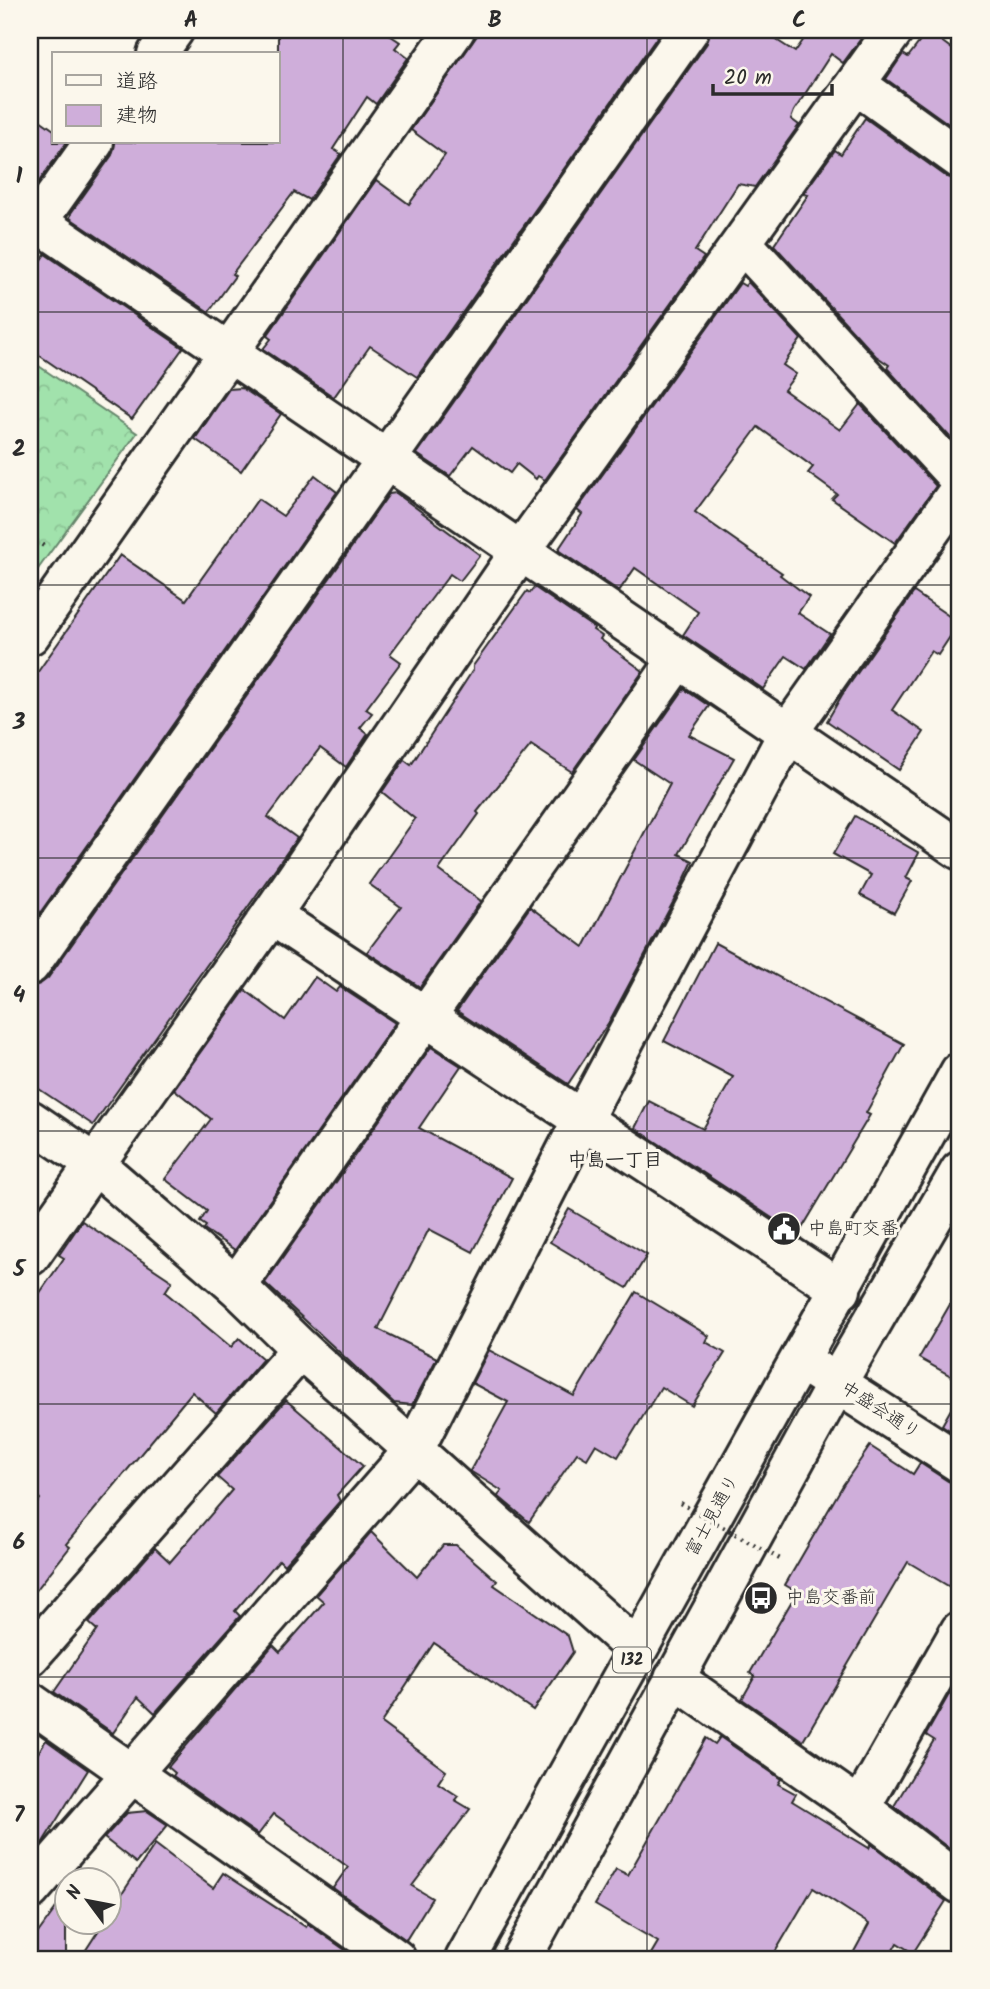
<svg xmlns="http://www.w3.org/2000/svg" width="990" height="1989" viewBox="0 0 990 1989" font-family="Kalam,'Klee One',sans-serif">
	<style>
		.forest { fill: url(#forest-crowns); stroke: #66866c; stroke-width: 2 }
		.building { fill: #cfaeda; stroke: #2b2b2b; stroke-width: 2 }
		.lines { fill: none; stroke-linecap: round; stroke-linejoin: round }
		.minor-casing { stroke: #2b2b2b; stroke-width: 44 }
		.highway-casing { stroke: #2b2b2b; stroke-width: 44 }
		.path { stroke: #2b2b2b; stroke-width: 4.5; stroke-dasharray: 2 5; stroke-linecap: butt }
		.minor { stroke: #fbf7ec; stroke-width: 38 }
		.highway { stroke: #fbf7ec; stroke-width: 38 }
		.path-bridge { stroke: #2b2b2b; stroke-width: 4.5; stroke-dasharray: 2 5; stroke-linecap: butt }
		.grid { fill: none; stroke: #2b2b2b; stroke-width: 2; stroke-opacity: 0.55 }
		.labels { text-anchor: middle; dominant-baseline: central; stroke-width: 6; stroke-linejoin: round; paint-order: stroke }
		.shield { fill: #fbf7ec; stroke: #696865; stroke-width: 2 }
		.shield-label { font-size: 16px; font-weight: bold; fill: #2b2b2b }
		.poi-label { font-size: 18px; fill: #2b2b2b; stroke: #fbf7ec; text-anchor: start }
		.street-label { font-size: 18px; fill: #2b2b2b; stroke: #fbf7ec }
		.neighbourhood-label { font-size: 19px; font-weight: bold; fill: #2b2b2b; stroke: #fbf7ec }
		.neatline { fill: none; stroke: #2b2b2b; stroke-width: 2.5 }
		.grid-label { font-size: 23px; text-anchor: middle; font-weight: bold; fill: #2b2b2b }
	</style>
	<defs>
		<pattern id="forest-crowns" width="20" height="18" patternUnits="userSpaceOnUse" patternTransform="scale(1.75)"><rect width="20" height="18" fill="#a1e2ac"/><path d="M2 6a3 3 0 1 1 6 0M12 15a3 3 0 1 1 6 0" fill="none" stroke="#8bc294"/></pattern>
	</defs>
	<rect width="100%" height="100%" fill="#fbf7ec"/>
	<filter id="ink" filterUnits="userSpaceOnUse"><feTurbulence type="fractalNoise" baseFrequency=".0143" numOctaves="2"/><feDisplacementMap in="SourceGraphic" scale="14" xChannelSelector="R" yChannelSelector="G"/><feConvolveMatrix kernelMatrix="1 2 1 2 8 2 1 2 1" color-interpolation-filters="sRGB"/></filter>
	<g filter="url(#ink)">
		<polygon class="forest" points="30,360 137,433 30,580"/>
		<g class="building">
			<polygon points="278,30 382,30 400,42 395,48 408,58 376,104 367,97 333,149 341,154 309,200 294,192 232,274 235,276 209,312 70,218 71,213 112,155 115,142 278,142"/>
			<polygon points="481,30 662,30 417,377 370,346 334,397 263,349 271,339 267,336 376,180 409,204 445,155 411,130"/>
			<polygon points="710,30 761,30 795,52 806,36 797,30 860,30 865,33 843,63 831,54 794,111 791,119 799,125 755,187 738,184 695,251 704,257 545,480 538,476 536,479 517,464 510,473 473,446 450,476 417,454 707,43"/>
			<polygon points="928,31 960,55 960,132 886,79 903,54 908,57"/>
			<polygon points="30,113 54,130 54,142 67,142 35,187 30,183"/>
			<polygon points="865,118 947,177 960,180 960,448 887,368 889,365 876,356 774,245 808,195 803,194 835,150 841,154"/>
			<polygon points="45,254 183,348 132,419 30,349 30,276"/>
			<polygon points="748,282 801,339 783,365 796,374 784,390 840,430 860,404 936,486 895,543 832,499 837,494 808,473 813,467 758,427 755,431 695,512 782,573 780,575 809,597 798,613 830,634 806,669 786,656 763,689 683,635 698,612 635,568 619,591 558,550 582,514 577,510 740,283 745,286"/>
			<polygon points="242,388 281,414 241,471 195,439 229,389"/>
			<polygon points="315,475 337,492 30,927 30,683 120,555 186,600 258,499 283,516"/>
			<polygon points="396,493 480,555 460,581 450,574 390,654 401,662 366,709 372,713 360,728 368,734 346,767 320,748 268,817 297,838 93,1125 30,1083 30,987 40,984 48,978 389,494"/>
			<polygon points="534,587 594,628 593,630 602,636 600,639 643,671 572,772 531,745 477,812 479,814 439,870 481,901 420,987 367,952 401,907 369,884 415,819 382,792 404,760 411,765 473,670 473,666 527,591 530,593"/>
			<polygon points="914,592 959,623 938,655 931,651 892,710 924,732 899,770 827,721 842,695"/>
			<polygon points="684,689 709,706 689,735 734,758 679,854 693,861 678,893 609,1022 568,1084 457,1011 530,907 584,947 670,784 634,760"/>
			<polygon points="855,816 919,853 906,878 912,881 894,913 860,895 871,875 833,854"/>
			<polygon points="715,943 904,1044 866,1113 870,1115 798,1235 635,1128 649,1101 703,1129 733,1077 664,1041"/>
			<polygon points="315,977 336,992 340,987 395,1023 235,1250 204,1229 206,1226 200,1222 207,1211 165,1179 211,1119 174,1089 245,990 285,1020"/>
			<polygon points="431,1047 461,1066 419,1128 512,1178 473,1252 429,1229 378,1329 437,1358 412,1405 394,1403 265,1283"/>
			<polygon points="569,1209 647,1255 627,1288 550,1242"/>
			<polygon points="82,1221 172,1281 165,1292 231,1347 239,1338 263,1359 216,1413 192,1392 66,1544 70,1547 30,1598 30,1512 40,1499 30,1489 30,1307 64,1258 59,1255"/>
			<polygon points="960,1287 960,1381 919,1358"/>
			<polygon points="636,1292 709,1336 706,1342 725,1353 692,1406 661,1387 618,1457 596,1444 587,1459 577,1453 529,1522 498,1496 502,1491 470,1471 508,1402 472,1383 489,1350 574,1396"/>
			<polygon points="960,1393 960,1437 942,1425"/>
			<polygon points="286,1400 363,1466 337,1495 340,1501 284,1565 279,1560 235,1611 240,1616 155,1713 138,1697 113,1733 54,1692 97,1630 89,1623 155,1548 170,1562 232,1490 217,1477"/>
			<polygon points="870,1446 913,1474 920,1463 948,1481 960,1485 960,1593 908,1562 803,1741 742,1699 755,1676 750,1673 797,1592 785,1585 843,1485"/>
			<polygon points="371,1532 417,1577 443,1545 456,1545 497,1581 494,1585 568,1636 573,1652 533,1710 434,1643 381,1723 446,1771 438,1783 458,1796 455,1800 470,1809 412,1886 432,1898 406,1940 333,1888 348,1867 274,1814 258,1835 173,1776 175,1773 168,1767 273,1645 280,1652 324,1602 316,1595"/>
			<polygon points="960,1675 960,1857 894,1806 934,1740 926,1735"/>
			<polygon points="720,1737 781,1779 778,1784 796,1794 792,1801 869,1848 871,1844 946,1901 913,1953 897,1943 888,1959 850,1959 869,1924 813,1888 771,1959 648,1959 658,1942 595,1905 616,1869 628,1875 706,1738 715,1744"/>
			<polygon points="46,1740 88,1770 43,1842 30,1857 30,1766"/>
			<polygon points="147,1811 168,1825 136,1863 104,1838 127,1813"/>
			<polygon points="155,1844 213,1888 223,1873 306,1927 308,1924 358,1959 80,1959 104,1922 108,1922 108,1915"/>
			<polygon points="66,1894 66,1959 30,1959 30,1944"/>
		</g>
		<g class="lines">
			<g class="minor-casing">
				<g id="minor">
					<polyline points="157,54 174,30"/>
					<polyline points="857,85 960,159"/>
					<polyline points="30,217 960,850"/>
					<polyline points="30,232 94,142"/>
					<polyline points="743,244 960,480"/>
					<polyline points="30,635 455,30"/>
					<polyline points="271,915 841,1290"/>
					<polyline points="30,965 689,30"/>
					<polyline points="30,1120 96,1165 236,1286 301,1349 637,1650"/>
					<polyline points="30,1256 271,915 520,552 894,30"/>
					<polyline points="236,1286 678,659"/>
					<polyline points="800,1360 960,1463"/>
					<polyline points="30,1656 301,1349"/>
					<polyline points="674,1678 860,1808 960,1884"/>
					<polyline points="30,1702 396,1959"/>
					<polyline points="860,1808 960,1631"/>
					<polyline points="30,1890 414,1450 583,1118 789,731 960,489"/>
				</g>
			</g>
			<g class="highway-casing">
				<g id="highway">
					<polyline points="465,1959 960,1072"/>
					<polyline points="521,1959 837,1383 960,1171"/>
				</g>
			</g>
			<polyline class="path" points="30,537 44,546"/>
			<use href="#minor" class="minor"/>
			<use href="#highway" class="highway"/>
			<polyline class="path-bridge" points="680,1503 780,1559"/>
		</g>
	</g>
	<path class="grid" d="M343 30V1959M647 30V1959M30 312H960M30 585H960M30 858H960M30 1131H960M30 1404H960M30 1677H960"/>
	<defs>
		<g id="civic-disc" transform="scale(1.75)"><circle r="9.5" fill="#2b2b2b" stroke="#fbf7ec"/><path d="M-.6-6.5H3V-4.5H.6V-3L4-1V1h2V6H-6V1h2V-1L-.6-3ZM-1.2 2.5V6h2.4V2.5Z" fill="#fff"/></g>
		<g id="bus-disc" transform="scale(1.75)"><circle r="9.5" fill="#2b2b2b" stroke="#fbf7ec"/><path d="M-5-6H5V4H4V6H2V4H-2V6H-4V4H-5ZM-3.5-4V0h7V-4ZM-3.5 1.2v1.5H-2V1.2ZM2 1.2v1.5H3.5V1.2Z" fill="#fff"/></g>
	</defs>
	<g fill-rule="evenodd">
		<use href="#civic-disc" x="784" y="1229"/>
		<use href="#bus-disc" x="761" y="1598"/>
	</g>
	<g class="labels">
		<rect class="shield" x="613" y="1647.5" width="38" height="25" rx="5"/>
		<g class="shield-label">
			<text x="632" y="1660">132</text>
		</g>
		<g class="poi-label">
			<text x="808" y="1229">中島町交番</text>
			<text x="786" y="1598">中島交番前</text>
		</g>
		<g class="street-label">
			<text transform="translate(880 1411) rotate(33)">中盛会通り</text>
			<text transform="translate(713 1516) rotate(-61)">富士見通り</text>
		</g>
		<g class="neighbourhood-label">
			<text x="615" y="1161">中島一丁目</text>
		</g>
	</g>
	<rect width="990" height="1989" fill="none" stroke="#fbf7ec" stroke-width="77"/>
	<rect x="52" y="52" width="228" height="91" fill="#fbf7ec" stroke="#a8a59f" stroke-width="2"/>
	<rect x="66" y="75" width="35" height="10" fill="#fbf7ec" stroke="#a8a59f" stroke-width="2"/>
	<text x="116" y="88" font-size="21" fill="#2b2b2b">道路</text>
	<rect x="66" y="105" width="35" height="21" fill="#cfaeda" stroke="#a8a59f" stroke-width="2"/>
	<text x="116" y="122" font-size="21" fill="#2b2b2b">建物</text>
	<g transform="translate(88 1901) rotate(302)"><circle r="33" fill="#fbf7ec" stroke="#a8a59f" stroke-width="2"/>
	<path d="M0-5L12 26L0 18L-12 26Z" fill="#2b2b2b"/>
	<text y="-10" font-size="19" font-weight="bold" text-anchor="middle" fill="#2b2b2b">N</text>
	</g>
	<path d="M713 84v10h119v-10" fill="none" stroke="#2b2b2b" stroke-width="3.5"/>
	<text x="724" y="84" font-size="21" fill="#2b2b2b" stroke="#fbf7ec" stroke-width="5" paint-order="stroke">20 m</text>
	<rect x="38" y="38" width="913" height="1913" class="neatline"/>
	<g class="grid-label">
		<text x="191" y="27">A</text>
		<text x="495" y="27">B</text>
		<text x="799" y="27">C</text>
		<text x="19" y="183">1</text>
		<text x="19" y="456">2</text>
		<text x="19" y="729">3</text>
		<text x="19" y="1002">4</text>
		<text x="19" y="1276">5</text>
		<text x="19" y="1549">6</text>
		<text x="19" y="1822">7</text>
	</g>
</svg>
